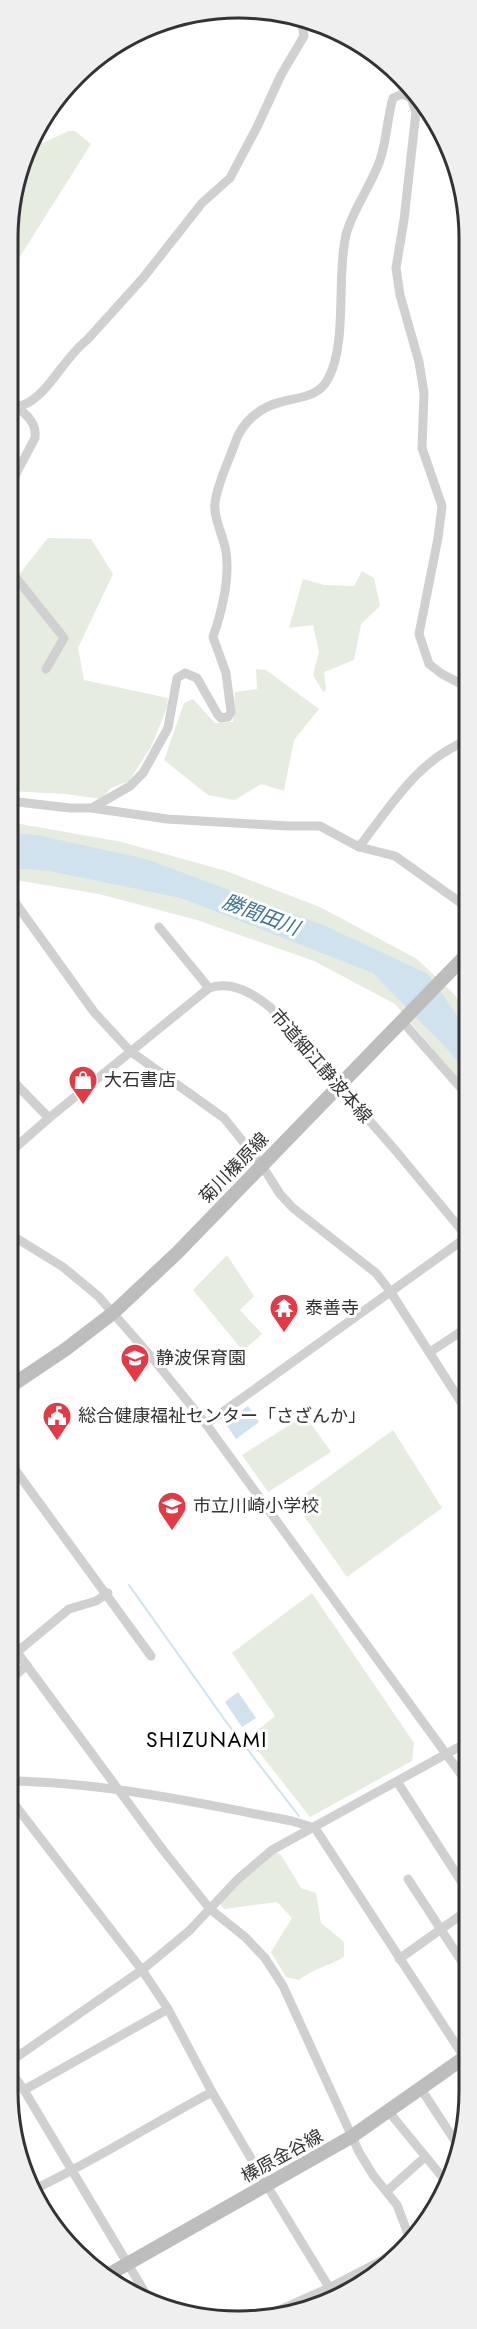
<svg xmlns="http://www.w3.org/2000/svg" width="477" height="2329" viewBox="0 0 477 2329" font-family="Jost,'Noto Sans JP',sans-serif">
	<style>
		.green { fill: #e6ecdf }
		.water { fill: #cfe2ee }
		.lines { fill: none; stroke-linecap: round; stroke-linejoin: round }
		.stream { stroke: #cfe2ee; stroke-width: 2 }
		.street { stroke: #d0d0d0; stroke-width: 9 }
		.secondary { stroke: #bdbdbd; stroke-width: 14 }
		.labels { text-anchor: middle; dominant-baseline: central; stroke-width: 6; stroke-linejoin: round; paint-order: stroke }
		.street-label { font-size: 18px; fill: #333; stroke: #fff }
		.poi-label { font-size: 18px; fill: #333; stroke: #fff; text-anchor: start }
		.water-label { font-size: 20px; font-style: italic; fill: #3f7597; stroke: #fff }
		.quarter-label { font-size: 21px; letter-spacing: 1.5px; fill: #000; stroke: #fff }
		.rim { fill: none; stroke: #333; stroke-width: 3 }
	</style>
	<rect width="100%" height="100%" fill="#fff"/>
	<g class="green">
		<polygon points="69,131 75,131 91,144 9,274 9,209 27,156 38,145"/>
		<polygon points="48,538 91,539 113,574 78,648 84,680 168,698 167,707 151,747 129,781 111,788 101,799 66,794 9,791 9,587"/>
		<polygon points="362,571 374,578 380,606 361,624 354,660 324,672 326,690 323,692 313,675 319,652 313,625 289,628 303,579 324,585 354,586"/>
		<polygon points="256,669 266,670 319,709 294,740 284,791 261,784 235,800 208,795 164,760 184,703 193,699 215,723 233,722 235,692 257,689"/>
		<polygon points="9,822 122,842 226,871 320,907 417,959 454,994 468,1014 468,1091 395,1004 314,961 197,920 99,894 9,879"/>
		<polygon points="227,1255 254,1296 240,1310 262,1334 243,1351 193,1290"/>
		<polygon points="305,1415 331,1452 268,1492 242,1455"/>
		<polygon points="393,1430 442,1508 347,1577 294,1502"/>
		<polygon points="312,1593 414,1743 412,1761 310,1817 248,1738 275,1716 232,1653"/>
		<path d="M272 1850 281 1855 301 1888 316 1893 321 1923 344 1942V1957C327 1967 314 1968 299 1980L286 1977 271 1952 292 1918 277 1902 224 1909 218 1901Z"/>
	</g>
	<g class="water">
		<polygon points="9,833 37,835 146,859 323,925 428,974 468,1031 468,1075 449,1051 373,973 181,898 49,871 9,868"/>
		<polygon points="248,1406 259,1422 236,1439 225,1423"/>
		<polygon points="238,1692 256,1718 242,1727 225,1702"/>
	</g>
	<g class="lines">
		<polyline class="stream" points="129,1585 227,1723 299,1816"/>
		<g class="street">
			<path d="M9 404C14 405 19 407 23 405 48 396 64 357 87 340L143 278 202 203 230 178 257 127 281 75 304 36 301 19"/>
			<path d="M9 487 35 438C37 422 26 415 16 406"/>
			<polyline points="9,569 64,638 46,669"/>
			<polyline points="9,801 70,808 92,808 167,819 288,826 320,826 359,847 395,856 468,908"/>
			<path d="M92 808 130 786 143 773 168 728 177 678 185 673 197 678 218 715 221 718 228 717 231 712 226 673 213 637C222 611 230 580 226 552 224 537 213 518 215 503 217 484 229 461 235 443 242 422 260 407 281 402 298 397 318 398 328 379 348 342 336 276 346 235 351 213 372 184 380 160 387 140 387 118 393 98L402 94 411 98 416 112 404 220 396 268 400 295 419 362 424 393 422 448 442 506 438 538 419 634 429 664 442 674 465 686"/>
			<path d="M359 847C390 807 419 758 469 740"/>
			<polyline points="9,894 94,1012 130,1051 224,1118 261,1164 280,1194 293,1208 376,1273 390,1291 468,1413"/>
			<polyline points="159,927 209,988"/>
			<polyline points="402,1021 468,1096"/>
			<polyline points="9,1077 49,1118"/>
			<path d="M8 1154 49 1118 209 988C232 980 254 994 271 1008L396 1151 468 1238"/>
			<polyline points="8,1233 63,1267 98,1296 154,1360 206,1424 468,1784"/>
			<polyline points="430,1352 468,1327"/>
			<polyline points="206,1424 467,1237"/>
			<polyline points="8,1460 151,1656"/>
			<polyline points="8,1640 163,1850 210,1909 245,1937 265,1958 283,1986 359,2152 373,2175 397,2205 410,2239"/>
			<polyline points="17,1652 69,1609 96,1601 108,1593"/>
			<polyline points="8,1682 27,1665"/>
			<path d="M8 1781C104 1782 198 1803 292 1821L315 1828 466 2060"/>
			<polyline points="398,1783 468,1892"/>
			<polyline points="8,1796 142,1970 168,2009 212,2092 266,2184 335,2297"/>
			<polyline points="408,1879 468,1971"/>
			<polyline points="399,1959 468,1910"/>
			<polyline points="8,2063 142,1970 189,1931 238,1879 272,1850 468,1742"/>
			<polyline points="8,2068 24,2090 150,2301"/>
			<polyline points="421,2089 459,2147"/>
			<polyline points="24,2090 168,2009"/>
			<polyline points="389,2112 448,2184"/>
			<path d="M33 2190C94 2161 152 2124 212 2092"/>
			<polyline points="387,2191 425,2157"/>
			<polyline points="268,2315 329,2288 402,2250"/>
		</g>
		<g class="secondary">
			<path d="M469 735C464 710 464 689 469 665"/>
			<polyline points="8,1388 66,1349 113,1313 177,1253 468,953"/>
			<polyline points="106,2276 351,2137 468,2055"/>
		</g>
	</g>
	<defs>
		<g id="shop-pin" transform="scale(1.5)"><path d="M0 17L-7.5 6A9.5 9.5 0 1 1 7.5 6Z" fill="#e63946" stroke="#fff"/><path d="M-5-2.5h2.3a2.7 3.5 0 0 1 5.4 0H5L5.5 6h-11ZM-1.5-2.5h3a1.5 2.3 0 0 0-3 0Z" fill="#fff"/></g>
		<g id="temple-pin" transform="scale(1.5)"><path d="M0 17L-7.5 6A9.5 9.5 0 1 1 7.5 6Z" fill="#e63946" stroke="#fff"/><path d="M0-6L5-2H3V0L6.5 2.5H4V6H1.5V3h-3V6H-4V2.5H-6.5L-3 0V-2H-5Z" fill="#fff"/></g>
		<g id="school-pin" transform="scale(1.5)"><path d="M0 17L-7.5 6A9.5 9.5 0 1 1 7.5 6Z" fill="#e63946" stroke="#fff"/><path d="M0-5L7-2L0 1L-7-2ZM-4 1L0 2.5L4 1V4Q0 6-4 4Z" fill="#fff"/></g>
		<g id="civic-pin" transform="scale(1.5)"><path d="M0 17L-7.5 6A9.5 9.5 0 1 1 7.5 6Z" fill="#e63946" stroke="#fff"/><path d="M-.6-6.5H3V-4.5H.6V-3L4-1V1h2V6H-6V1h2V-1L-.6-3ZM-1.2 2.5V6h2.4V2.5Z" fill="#fff"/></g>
	</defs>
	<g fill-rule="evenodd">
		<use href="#shop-pin" x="83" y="1080"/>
		<use href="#temple-pin" x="284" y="1308"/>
		<use href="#school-pin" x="135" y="1358"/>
		<use href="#civic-pin" x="57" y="1416"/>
		<use href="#school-pin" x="172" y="1506"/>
	</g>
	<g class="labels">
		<g class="street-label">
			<text transform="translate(321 1066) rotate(49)">市道細江静波本線</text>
			<text transform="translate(234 1168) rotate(-46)">菊川榛原線</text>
			<text transform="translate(282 2156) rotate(-29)">榛原金谷線</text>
		</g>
		<g class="poi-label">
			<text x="104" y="1080">大石書店</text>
			<text x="305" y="1308">泰善寺</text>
			<text x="156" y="1358">静波保育園</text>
			<text x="78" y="1416">総合健康福祉センター「さざんか」</text>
			<text x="193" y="1506">市立川崎小学校</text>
		</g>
		<g class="water-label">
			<text transform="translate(261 915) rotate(21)">勝間田川</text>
		</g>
		<g class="quarter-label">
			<text x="207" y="1740">SHIZUNAMI</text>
		</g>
	</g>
	<path d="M0 0H477V2329H0ZM238 18H239A220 220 0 0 1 459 238V2091A220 220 0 0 1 239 2311H238A220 220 0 0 1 18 2091V238A220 220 0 0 1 238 18Z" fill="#efefef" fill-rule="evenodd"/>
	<path class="rim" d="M238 18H239A220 220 0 0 1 459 238V2091A220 220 0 0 1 239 2311H238A220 220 0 0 1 18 2091V238A220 220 0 0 1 238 18Z"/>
</svg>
